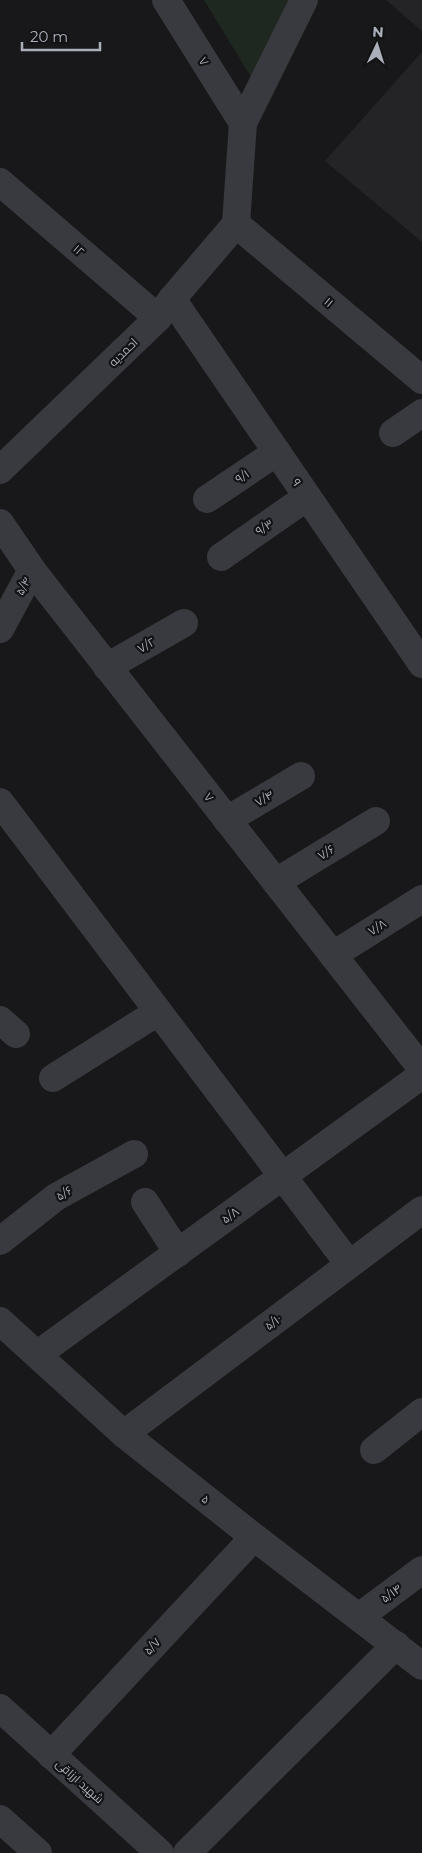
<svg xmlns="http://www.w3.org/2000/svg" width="422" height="1853" viewBox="0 0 422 1853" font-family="Montserrat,Cairo,sans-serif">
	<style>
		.built { fill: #242427 }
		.green { fill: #1f2820 }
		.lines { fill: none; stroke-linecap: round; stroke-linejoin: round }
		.minor { stroke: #393a3f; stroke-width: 28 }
		.labels { text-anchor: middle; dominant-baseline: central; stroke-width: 4.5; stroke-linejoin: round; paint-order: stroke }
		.street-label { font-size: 12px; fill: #aaafba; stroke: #131315 }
	</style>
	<rect width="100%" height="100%" fill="#18181a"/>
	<g class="built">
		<polygon points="386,0 422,0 422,31"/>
		<polygon points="422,52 422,242 325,161"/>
	</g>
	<polygon class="green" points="204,0 289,0 251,77"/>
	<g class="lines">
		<g class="minor">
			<polyline points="166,0 243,123"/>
			<polyline points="0,182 158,318"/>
			<polyline points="236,224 422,380"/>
			<polyline points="236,224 243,123 304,0"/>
			<polyline points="172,299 422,664"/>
			<polyline points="393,433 422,413"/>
			<polyline points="0,470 158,318 172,299 236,224"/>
			<polyline points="207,499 277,452"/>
			<polyline points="0,523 32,570 422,1069"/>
			<polyline points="221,557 307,497"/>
			<polyline points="0,629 32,570"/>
			<polyline points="107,667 184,623"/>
			<polyline points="0,802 349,1264"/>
			<polyline points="227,820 301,776"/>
			<polyline points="276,882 376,821"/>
			<polyline points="333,955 422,899"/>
			<polyline points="0,1020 16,1034"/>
			<polyline points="53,1078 158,1012"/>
			<polyline points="145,1202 178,1253"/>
			<polyline points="0,1241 56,1197 134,1154"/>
			<polyline points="0,1321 124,1434 254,1537 422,1666"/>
			<polyline points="38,1354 422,1075"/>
			<polyline points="124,1434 422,1210"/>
			<polyline points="374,1450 422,1412"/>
			<polyline points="359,1617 422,1570"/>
			<polyline points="0,1708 160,1853"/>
			<polyline points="51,1755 254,1537"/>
			<polyline points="0,1819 38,1853"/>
			<polyline points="187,1853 396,1645"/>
		</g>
	</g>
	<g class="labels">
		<g class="street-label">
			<text transform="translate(204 61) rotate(58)">۷</text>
			<text transform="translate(79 250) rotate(41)">۱۲</text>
			<text transform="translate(329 302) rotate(40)">۱۱</text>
			<text transform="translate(123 352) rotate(-44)">احمدیه</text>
			<text transform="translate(242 476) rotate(-34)">۹/۱</text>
			<text transform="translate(297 482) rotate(56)">۹</text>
			<text transform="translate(264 527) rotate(-34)">۹/۳</text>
			<text transform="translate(23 586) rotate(-62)">۵/۴</text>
			<text transform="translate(146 645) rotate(-30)">۷/۲</text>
			<text transform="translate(209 797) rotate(52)">۷</text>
			<text transform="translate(264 798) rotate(-31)">۷/۴</text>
			<text transform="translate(326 852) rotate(-31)">۷/۶</text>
			<text transform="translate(377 927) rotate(-32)">۷/۸</text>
			<text transform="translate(64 1193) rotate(-31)">۵/۶</text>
			<text transform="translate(230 1215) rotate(-36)">۵/۸</text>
			<text transform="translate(273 1322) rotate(-37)">۵/۱۰</text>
			<text transform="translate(206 1499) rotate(39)">۵</text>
			<text transform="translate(391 1593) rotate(-37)">۵/۱۴</text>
			<text transform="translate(152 1646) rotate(-47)">۵/۷</text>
			<text transform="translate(80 1781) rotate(42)">شهید ارزاقی</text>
		</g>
	</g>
	<g transform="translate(377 45) rotate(4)" stroke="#131315" stroke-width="4" paint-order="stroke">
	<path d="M0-4L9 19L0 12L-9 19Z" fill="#aaafba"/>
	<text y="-8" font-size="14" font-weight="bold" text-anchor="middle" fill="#aaafba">N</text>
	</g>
	<path d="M22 42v8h78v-8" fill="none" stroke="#aaafba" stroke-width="2.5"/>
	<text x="30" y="42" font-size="15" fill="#aaafba" stroke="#131315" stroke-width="4" paint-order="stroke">20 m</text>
</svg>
